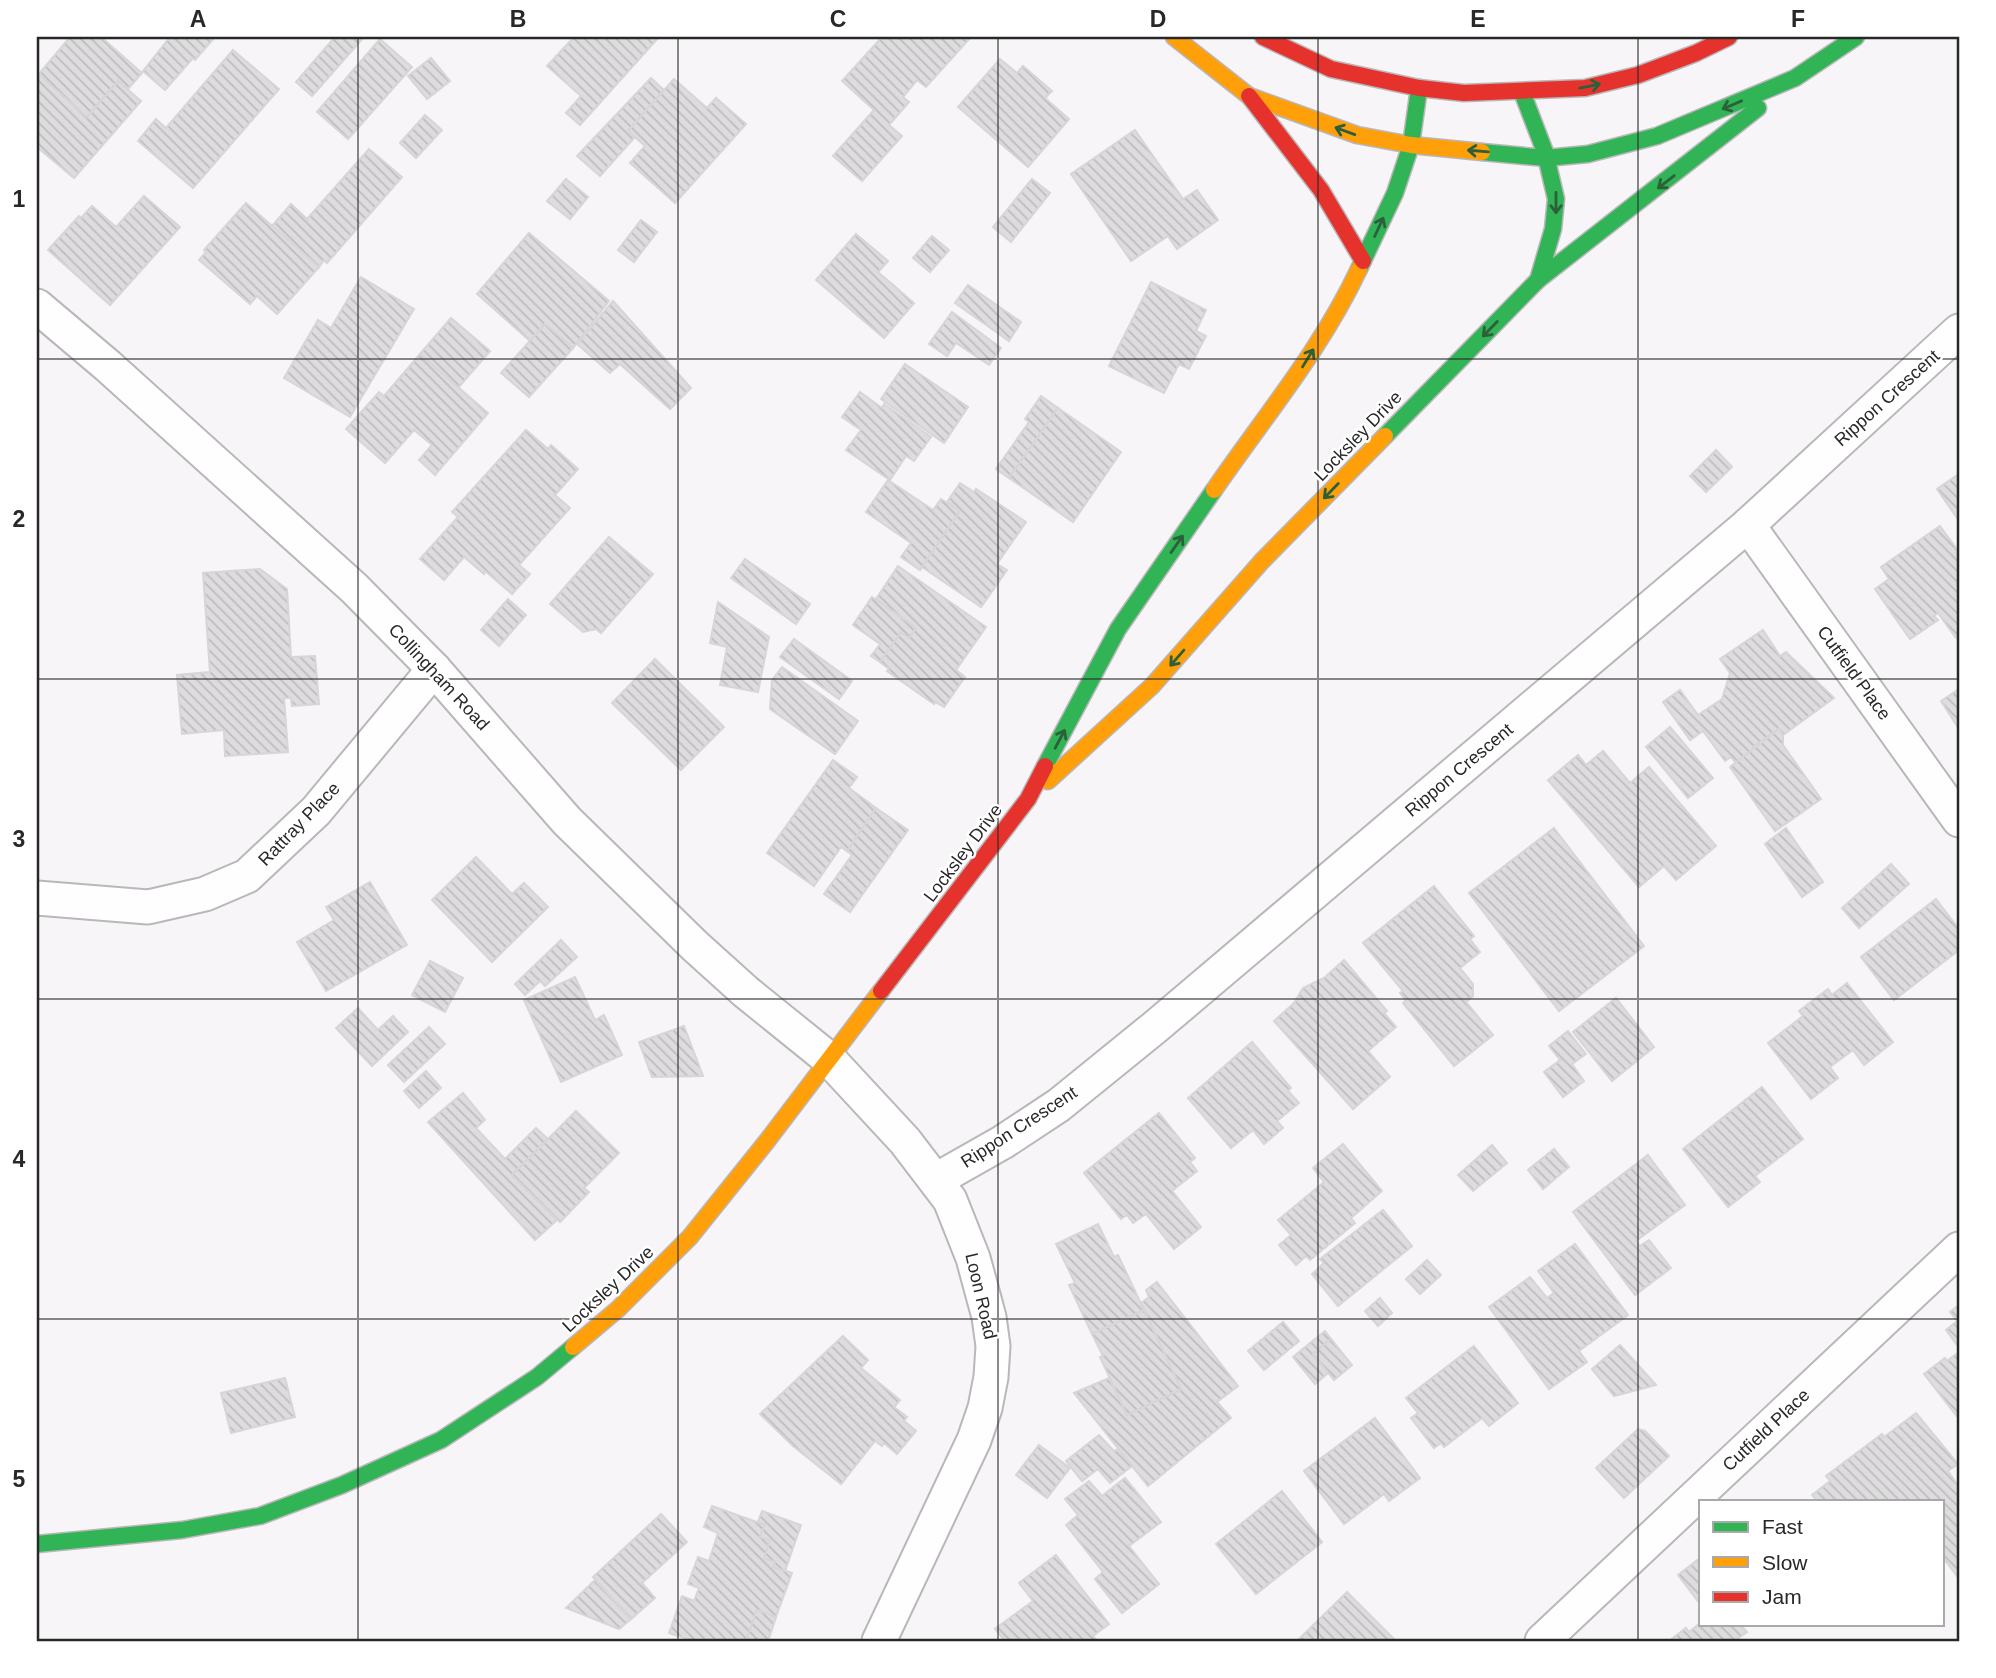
<svg xmlns="http://www.w3.org/2000/svg" width="1996" height="1678" viewBox="0 0 1996 1678" font-family="Helvetica,sans-serif">
	<style>
		.building { fill: url(#building-back-hatch); stroke: #d6d5d7; stroke-width: 2 }
		.lines { fill: none; stroke-linecap: round; stroke-linejoin: round }
		.street-casing { stroke: #b9b7b9; stroke-width: 37 }
		.fast-casing { stroke: #b9b7b9; stroke-width: 19 }
		.slow-casing { stroke: #b9b7b9; stroke-width: 19 }
		.jam-casing { stroke: #b9b7b9; stroke-width: 19 }
		.street { stroke: #fefefe; stroke-width: 33 }
		.fast { stroke: #30b455; stroke-width: 16 }
		.slow { stroke: #ff9f0a; stroke-width: 16 }
		.jam { stroke: #e5322d; stroke-width: 16 }
		.oneway { stroke: #2c603b }
		.grid { fill: none; stroke: #292829; stroke-width: 2; stroke-opacity: 0.55 }
		.labels { text-anchor: middle; dominant-baseline: central; stroke-width: 5; stroke-linejoin: round; paint-order: stroke }
		.street-label { font-size: 18px; fill: #292829; stroke: #fff }
		.neatline { fill: none; stroke: #292829; stroke-width: 2.5 }
		.grid-label { font-size: 23px; text-anchor: middle; font-weight: bold; fill: #292829 }
	</style>
	<defs>
		<pattern id="building-back-hatch" width="6" height="6" patternUnits="userSpaceOnUse" patternTransform="scale(1.75)"><rect width="6" height="6" fill="#dedcde"/><path d="M-1 5l2 2M0 0l6 6M5-1l2 2" fill="none" stroke="#bebdbe"/></pattern>
	</defs>
	<rect width="100%" height="100%" fill="#f7f5f7"/>
	<g class="building">
		<polygon points="70,37 101,37 142,73 127,90 118,81 87,117 38,75"/>
		<polygon points="170,37 215,37 195,60 193,58 165,90 143,71"/>
		<polygon points="332,37 364,37 312,96 296,82 334,38"/>
		<polygon points="574,37 659,37 580,125 566,113 581,96 547,66"/>
		<polygon points="882,37 971,37 926,87 917,80 903,97 909,102 889,125 902,136 862,181 833,156 874,110 842,81"/>
		<polygon points="380,39 412,67 348,139 317,112"/>
		<polygon points="233,50 279,89 193,188 138,141 156,119 166,128"/>
		<polygon points="431,58 450,81 427,99 408,76"/>
		<polygon points="1000,59 1017,73 1023,66 1052,91 1045,98 1069,119 1028,167 958,107"/>
		<polygon points="37,73 87,117 118,81 141,101 74,178 37,147"/>
		<polygon points="651,78 664,90 628,131 635,137 600,176 577,156"/>
		<polygon points="674,79 707,108 716,98 746,124 675,203 630,163 645,146 628,131"/>
		<polygon points="425,115 442,130 416,158 400,143"/>
		<polygon points="1135,130 1183,199 1197,190 1218,220 1177,249 1168,236 1131,261 1071,174"/>
		<polygon points="369,149 402,177 327,263 324,260 319,267 272,226 291,204 307,219"/>
		<polygon points="566,179 588,197 570,219 547,201"/>
		<polygon points="1032,179 1050,193 1011,242 993,227"/>
		<polygon points="144,196 180,227 110,305 48,250 79,216 81,218 92,206 116,227"/>
		<polygon points="246,203 319,267 277,314 257,296 250,304 199,260 206,252 204,250"/>
		<polygon points="641,220 657,232 634,262 618,250"/>
		<polygon points="529,233 609,301 573,348 545,324 530,341 477,294"/>
		<polygon points="856,234 888,261 878,272 914,303 884,338 816,280"/>
		<polygon points="932,236 949,250 930,272 913,258"/>
		<polygon points="361,277 414,309 350,417 284,378 318,320 331,328"/>
		<polygon points="1151,282 1206,310 1196,331 1206,336 1189,369 1179,364 1164,393 1109,366"/>
		<polygon points="968,285 1021,322 1009,341 955,303"/>
		<polygon points="613,301 691,388 670,409 620,364 610,373 577,344"/>
		<polygon points="952,312 1001,348 989,365 956,343 947,356 929,344"/>
		<polygon points="451,318 490,351 458,388 420,354"/>
		<polygon points="545,324 573,348 529,397 501,373"/>
		<polygon points="420,354 488,413 435,475 419,460 432,445 414,430 385,463 346,429 379,392 384,396"/>
		<polygon points="905,364 968,407 944,443 881,399"/>
		<polygon points="860,392 882,408 884,404 931,437 914,461 906,456 890,480 846,450 861,430 842,417"/>
		<polygon points="1041,396 1058,408 1009,478 996,469 1029,422 1025,419"/>
		<polygon points="1058,408 1121,452 1073,522 1009,478"/>
		<polygon points="526,430 548,449 551,445 578,469 555,495 570,508 519,565 530,574 512,594 485,571 484,574 464,557 444,580 420,559 458,517 452,512"/>
		<polygon points="1716,450 1732,467 1706,492 1690,476"/>
		<polygon points="1959,474 1959,516 1957,518 1937,489"/>
		<polygon points="888,480 933,510 941,499 960,511 920,570 901,557 911,543 866,512"/>
		<polygon points="960,483 974,492 976,489 1026,522 997,564 1007,570 981,607 922,567 960,511 947,502"/>
		<polygon points="1940,526 1959,552 1959,635 1956,638 1938,613 1934,616 1938,620 1910,639 1875,589 1889,579 1881,567"/>
		<polygon points="609,537 653,574 601,633 596,629 583,632 550,604"/>
		<polygon points="745,559 810,604 796,624 731,578"/>
		<polygon points="898,566 986,627 956,670 965,677 944,707 935,702 934,704 887,671 889,669 880,662 901,632 909,638 916,628 876,599"/>
		<polygon points="260,569 287,589 291,657 315,656 319,704 292,706 291,698 284,698 288,752 225,756 224,730 182,734 177,675 210,672 203,573"/>
		<polygon points="872,597 916,628 909,638 901,632 880,662 871,656 880,644 853,625"/>
		<polygon points="508,599 526,615 499,646 481,630"/>
		<polygon points="718,602 769,637 758,692 720,685 727,647 710,643"/>
		<polygon points="1763,630 1780,656 1786,652 1834,698 1783,735 1779,729 1753,747 1755,750 1736,763 1731,757 1725,761 1703,731 1690,740 1663,702 1680,690 1698,715 1722,699 1730,673 1720,659"/>
		<polygon points="794,639 852,681 839,699 780,657"/>
		<polygon points="655,659 724,727 681,770 612,703"/>
		<polygon points="782,667 858,721 835,754 770,709 772,680"/>
		<polygon points="1959,689 1959,729 1941,701"/>
		<polygon points="1670,727 1713,778 1688,798 1646,747"/>
		<polygon points="1779,729 1783,735 1783,745 1821,799 1775,831 1730,767"/>
		<polygon points="1603,751 1630,783 1649,767 1716,846 1676,880 1664,866 1639,887 1548,780 1578,755 1586,765"/>
		<polygon points="833,760 857,777 849,788 876,808 847,851 841,847 814,886 767,853"/>
		<polygon points="876,808 908,830 850,912 824,894 852,855 847,851"/>
		<polygon points="1554,828 1644,946 1559,1011 1469,893"/>
		<polygon points="1786,828 1823,882 1802,897 1765,844"/>
		<polygon points="476,857 512,894 524,883 548,907 492,962 432,900"/>
		<polygon points="1891,864 1909,884 1859,928 1842,908"/>
		<polygon points="370,882 407,945 326,991 297,942 334,920 326,907"/>
		<polygon points="1434,886 1474,936 1470,939 1480,952 1460,968 1473,984 1473,996 1466,1002 1493,1035 1454,1066 1403,1003 1406,1000 1400,993 1403,991 1363,943"/>
		<polygon points="1936,899 1959,929 1959,950 1894,1000 1861,957"/>
		<polygon points="561,940 577,957 545,986 540,981 525,995 515,984"/>
		<polygon points="1344,960 1387,1011 1384,1013 1396,1027 1368,1051 1390,1077 1353,1109 1274,1021 1294,1003 1303,988 1324,978"/>
		<polygon points="430,961 463,978 445,1012 412,995"/>
		<polygon points="575,977 595,1020 604,1015 622,1055 561,1082 524,1000"/>
		<polygon points="1847,983 1893,1042 1864,1065 1853,1050 1830,1067 1838,1078 1811,1099 1768,1043 1803,1016 1799,1011 1828,989 1832,995"/>
		<polygon points="1616,998 1654,1047 1612,1081 1573,1032"/>
		<polygon points="358,1008 378,1030 393,1016 408,1032 372,1066 336,1028"/>
		<polygon points="684,1026 703,1076 652,1077 639,1042"/>
		<polygon points="429,1027 445,1044 404,1082 388,1065"/>
		<polygon points="1568,1031 1586,1054 1572,1064 1584,1081 1563,1097 1544,1072 1560,1060 1549,1046"/>
		<polygon points="1252,1042 1291,1088 1288,1091 1299,1103 1277,1121 1283,1128 1264,1144 1253,1130 1231,1148 1188,1098"/>
		<polygon points="426,1071 441,1088 419,1108 404,1091"/>
		<polygon points="1762,1087 1803,1139 1755,1176 1760,1182 1728,1207 1683,1149"/>
		<polygon points="463,1093 485,1120 476,1128 505,1159 536,1128 548,1139 512,1175 557,1220 535,1240 428,1122"/>
		<polygon points="576,1111 619,1153 584,1188 589,1192 560,1222 512,1175"/>
		<polygon points="1159,1113 1195,1158 1190,1162 1197,1171 1172,1191 1201,1227 1174,1249 1146,1214 1133,1223 1127,1215 1121,1219 1084,1173"/>
		<polygon points="1343,1144 1382,1191 1351,1218 1355,1223 1310,1260 1306,1256 1296,1265 1279,1245 1291,1235 1278,1220 1324,1182 1313,1168"/>
		<polygon points="1492,1145 1507,1163 1473,1191 1458,1175"/>
		<polygon points="1554,1149 1569,1167 1543,1189 1528,1170"/>
		<polygon points="1648,1155 1685,1205 1636,1241 1640,1246 1649,1240 1671,1268 1635,1295 1573,1212"/>
		<polygon points="1383,1210 1412,1246 1338,1306 1312,1274 1324,1263 1320,1259"/>
		<polygon points="1098,1224 1114,1257 1118,1255 1144,1310 1092,1334 1069,1285 1075,1283 1056,1244"/>
		<polygon points="1575,1244 1628,1315 1579,1351 1587,1362 1549,1389 1489,1307 1530,1277 1547,1298 1554,1293 1538,1271"/>
		<polygon points="1427,1260 1441,1275 1420,1294 1406,1279"/>
		<polygon points="1157,1282 1238,1386 1217,1402 1231,1418 1148,1486 1074,1393 1109,1378 1127,1415 1181,1389 1141,1303 1149,1297 1146,1290"/>
		<polygon points="1380,1298 1392,1313 1378,1326 1365,1311"/>
		<polygon points="1959,1305 1959,1348 1946,1330 1957,1321 1950,1312"/>
		<polygon points="1144,1310 1181,1389 1127,1415 1100,1357 1103,1356 1092,1334"/>
		<polygon points="1283,1322 1299,1341 1264,1370 1248,1351"/>
		<polygon points="1325,1331 1331,1339 1313,1354 1328,1373 1315,1384 1293,1357"/>
		<polygon points="843,1336 868,1360 861,1368 900,1400 894,1407 907,1417 904,1421 916,1431 897,1454 884,1443 882,1446 875,1441 841,1484 793,1446 760,1414"/>
		<polygon points="1331,1339 1352,1365 1334,1380 1313,1354"/>
		<polygon points="1620,1345 1656,1385 1614,1396 1592,1369"/>
		<polygon points="1474,1346 1518,1403 1489,1426 1482,1418 1444,1447 1441,1443 1434,1448 1411,1418 1418,1413 1406,1398"/>
		<polygon points="1959,1352 1959,1419 1924,1374 1945,1358 1947,1361"/>
		<polygon points="285,1378 295,1417 231,1433 221,1393"/>
		<polygon points="1916,1413 1958,1464 1948,1471 1959,1487 1959,1579 1942,1556 1942,1501 1817,1501 1812,1495 1830,1481 1826,1476 1882,1434 1884,1437"/>
		<polygon points="1375,1418 1420,1478 1389,1501 1384,1494 1344,1524 1304,1471"/>
		<polygon points="1638,1429 1645,1431 1669,1456 1624,1498 1596,1468"/>
		<polygon points="1099,1435 1114,1451 1118,1449 1132,1466 1110,1483 1098,1469 1082,1481 1066,1461"/>
		<polygon points="1039,1445 1070,1468 1047,1498 1016,1475"/>
		<polygon points="1125,1478 1161,1522 1129,1546 1159,1584 1122,1613 1095,1579 1103,1572 1066,1525 1078,1515 1065,1499 1089,1481 1102,1496"/>
		<polygon points="1282,1491 1322,1542 1256,1594 1216,1544"/>
		<polygon points="712,1506 765,1525 760,1537 770,1540 764,1558 775,1562 773,1567 792,1573 776,1617 757,1610 746,1641 694,1641 669,1633 682,1596 694,1601 699,1588 688,1584 698,1557 709,1561 718,1533 704,1527"/>
		<polygon points="762,1511 801,1525 785,1571 773,1567 775,1562 764,1558 770,1540 760,1537 765,1525 758,1522"/>
		<polygon points="661,1514 687,1542 642,1583 655,1598 631,1619 593,1577"/>
		<polygon points="1056,1555 1109,1624 1093,1636 1097,1641 1005,1641 995,1629 1033,1601 1019,1583"/>
		<polygon points="1700,1558 1700,1604 1678,1575"/>
		<polygon points="595,1580 631,1619 619,1629 566,1608"/>
		<polygon points="1347,1592 1396,1641 1297,1641"/>
		<polygon points="757,1610 776,1617 768,1641 746,1641"/>
		<polygon points="1700,1623 1740,1624 1747,1632 1737,1639 1739,1641 1669,1641 1686,1628 1689,1632"/>
	</g>
	<g class="lines">
		<g class="street-casing">
			<g id="street">
				<polyline points="37,306 108,366 354,588 434,669 567,821 695,946 746,992 829,1059 905,1141 950,1200 973,1258 989,1317 993,1346 991,1377 985,1408 974,1440 879,1641"/>
				<polyline points="1748,525 1959,820"/>
				<polyline points="37,898 148,907 205,894 247,876 316,811 434,669"/>
				<polyline points="936,1180 1003,1142 1059,1105 1154,1028 1748,525 1959,331"/>
				<polyline points="1542,1641 1959,1249"/>
			</g>
		</g>
		<g class="fast-casing">
			<g id="fast">
				<polyline points="1482,152 1546,158 1588,154 1657,136 1795,78 1856,37"/>
				<polyline points="1359,269 1395,193 1411,145 1419,88"/>
				<polyline points="1538,280 1758,108"/>
				<polyline points="1385,436 1538,280 1553,229 1556,199 1545,152 1522,92"/>
				<polyline points="1045,766 1118,629 1214,490"/>
				<polyline points="37,1544 182,1530 260,1516 342,1485 441,1440 537,1377 573,1347"/>
			</g>
		</g>
		<g class="slow-casing">
			<g id="slow">
				<polyline points="1174,37 1249,96 1357,135 1411,145 1482,152"/>
				<path d="M1214 490C1264 417 1321 350 1359 269"/>
				<polyline points="1048,781 1152,686 1262,561 1385,436"/>
				<polyline points="573,1347 618,1309 690,1237 767,1141 881,991"/>
			</g>
		</g>
		<g class="jam-casing">
			<g id="jam">
				<polyline points="1263,37 1331,69 1419,88 1464,93 1585,88 1638,75 1696,53 1729,37"/>
				<polyline points="1249,96 1321,190 1363,261"/>
				<polyline points="881,991 1028,799 1045,766"/>
			</g>
		</g>
		<use href="#street" class="street"/>
		<use href="#fast" class="fast"/>
		<use href="#slow" class="slow"/>
		<use href="#jam" class="jam"/>
	</g>
	<defs><path id="oneway-shaft" d="M-6 0H5M1.5-3L5.5 0L1.5 3" fill="none" stroke-width="1.6" stroke-linecap="round" stroke-linejoin="round" transform="scale(1.75)"/></defs>
	<g class="oneway">
		<use href="#oneway-shaft" transform="translate(1590 86) rotate(-11)"/>
		<use href="#oneway-shaft" transform="translate(1732 105) rotate(157)"/>
		<use href="#oneway-shaft" transform="translate(1345 131) rotate(-160)"/>
		<use href="#oneway-shaft" transform="translate(1478 151) rotate(-175)"/>
		<use href="#oneway-shaft" transform="translate(1666 182) rotate(142)"/>
		<use href="#oneway-shaft" transform="translate(1556 203) rotate(90)"/>
		<use href="#oneway-shaft" transform="translate(1379 227) rotate(-65)"/>
		<use href="#oneway-shaft" transform="translate(1490 329) rotate(134)"/>
		<use href="#oneway-shaft" transform="translate(1308 358) rotate(-58)"/>
		<use href="#oneway-shaft" transform="translate(1331 491) rotate(134)"/>
		<use href="#oneway-shaft" transform="translate(1177 544) rotate(-55)"/>
		<use href="#oneway-shaft" transform="translate(1177 658) rotate(131)"/>
		<use href="#oneway-shaft" transform="translate(1060 739) rotate(-62)"/>
	</g>
	<path class="grid" d="M358 37V1641M678 37V1641M998 37V1641M1318 37V1641M1638 37V1641M37 359H1959M37 679H1959M37 999H1959M37 1319H1959"/>
	<g class="labels">
		<g class="street-label">
			<text transform="translate(1887 398) rotate(-42)">Rippon Crescent</text>
			<text transform="translate(1358 436) rotate(-46)">Locksley Drive</text>
			<text transform="translate(1854 673) rotate(54)">Cutfield Place</text>
			<text transform="translate(439 677) rotate(47)">Collingham Road</text>
			<text transform="translate(1459 770) rotate(-40)">Rippon Crescent</text>
			<text transform="translate(299 824) rotate(-46)">Rattray Place</text>
			<text transform="translate(963 853) rotate(-53)">Locksley Drive</text>
			<text transform="translate(1019 1127) rotate(-33)">Rippon Crescent</text>
			<text transform="translate(608 1289) rotate(-43)">Locksley Drive</text>
			<text transform="translate(981 1296) rotate(77)">Loon Road</text>
			<text transform="translate(1766 1430) rotate(-43)">Cutfield Place</text>
		</g>
	</g>
	<rect width="1996" height="1678" fill="none" stroke="#ffffff" stroke-width="77"/>
	<rect x="1699" y="1500" width="245" height="126" fill="#ffffff" stroke="#a9a9a9" stroke-width="2"/>
	<rect x="1713" y="1522" width="35" height="10" fill="#30b455" stroke="#a9a9a9" stroke-width="2"/>
	<text x="1762" y="1534" font-size="21" fill="#292829">Fast</text>
	<rect x="1713" y="1557" width="35" height="10" fill="#ff9f0a" stroke="#a9a9a9" stroke-width="2"/>
	<text x="1762" y="1570" font-size="21" fill="#292829">Slow</text>
	<rect x="1713" y="1592" width="35" height="10" fill="#e5322d" stroke="#a9a9a9" stroke-width="2"/>
	<text x="1762" y="1604" font-size="21" fill="#292829">Jam</text>
	<rect x="38" y="38" width="1920" height="1602" class="neatline"/>
	<g class="grid-label">
		<text x="198" y="27">A</text>
		<text x="518" y="27">B</text>
		<text x="838" y="27">C</text>
		<text x="1158" y="27">D</text>
		<text x="1478" y="27">E</text>
		<text x="1798" y="27">F</text>
		<text x="19" y="207">1</text>
		<text x="19" y="527">2</text>
		<text x="19" y="847">3</text>
		<text x="19" y="1167">4</text>
		<text x="19" y="1487">5</text>
	</g>
</svg>
